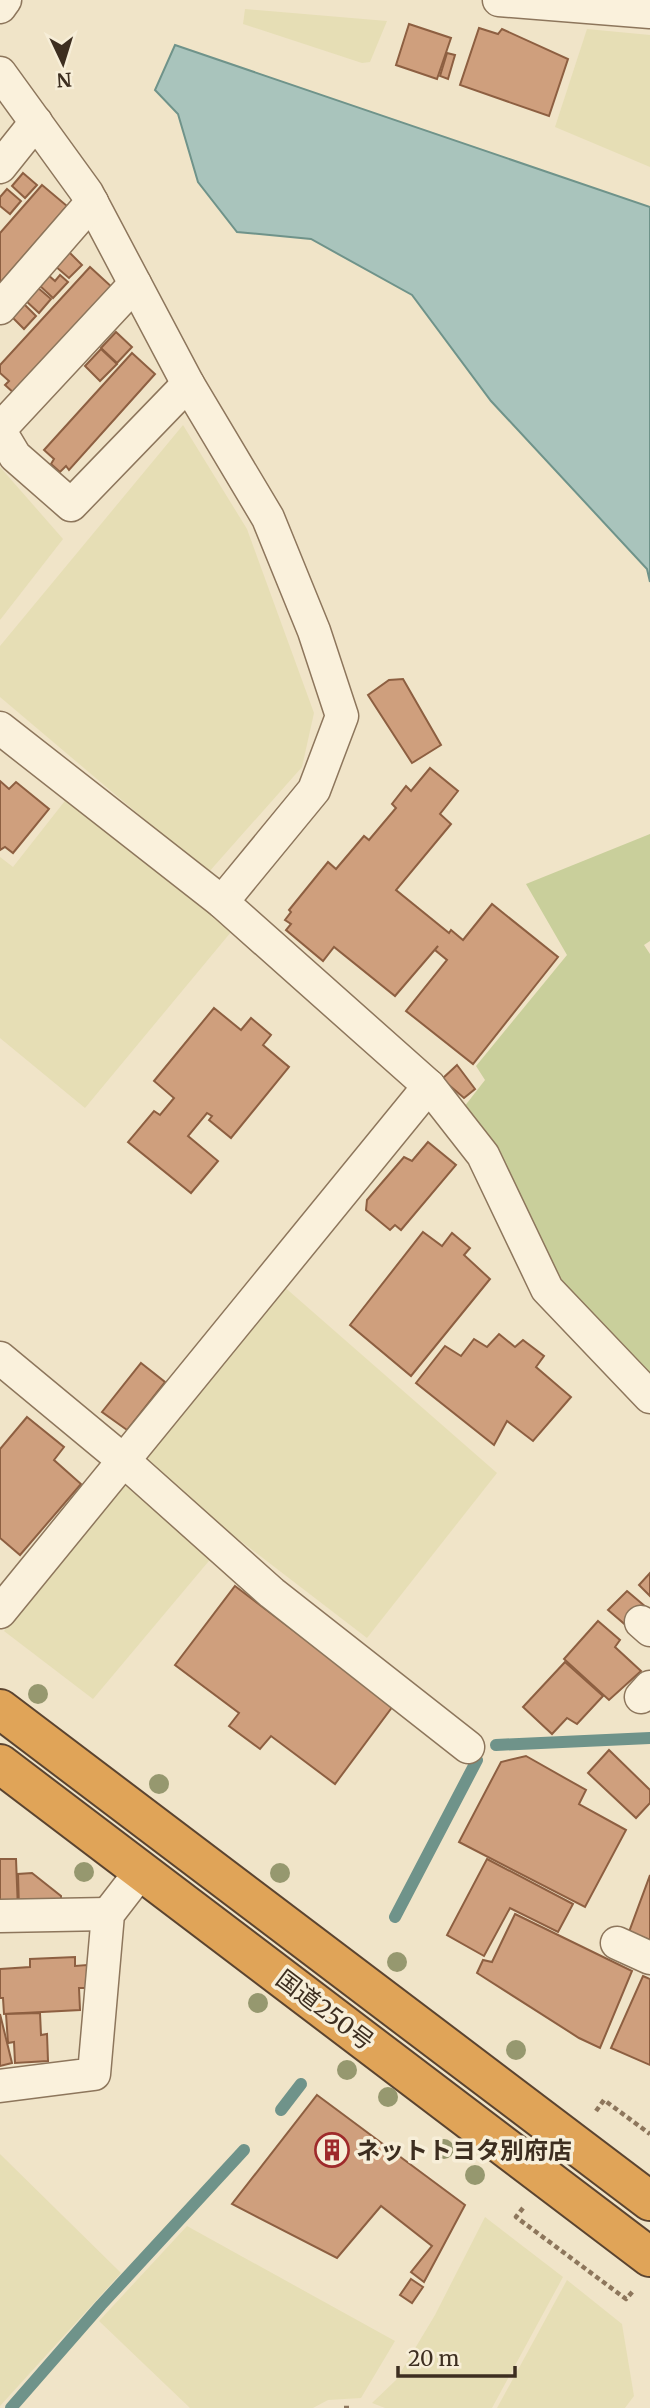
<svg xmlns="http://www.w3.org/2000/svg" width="650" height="2408" viewBox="0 0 650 2408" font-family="Merriweather,'Noto Sans JP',serif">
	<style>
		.farmland { fill: #e6deb5 }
		.green { fill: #c9cf9b }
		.water { fill: #a9c4bc; stroke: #6f938a; stroke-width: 2 }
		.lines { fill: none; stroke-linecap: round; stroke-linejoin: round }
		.stream { stroke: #6f938a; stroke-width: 12 }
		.building { fill: #cf9f7d; stroke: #8d5f41; stroke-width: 2 }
		.street-casing { stroke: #8d765c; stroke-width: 35 }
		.highway-casing { stroke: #5b4430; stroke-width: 42 }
		.path { stroke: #8d765c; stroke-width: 4.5; stroke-dasharray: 5 3.5; stroke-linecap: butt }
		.street { stroke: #faf1dc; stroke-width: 32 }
		.highway { stroke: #e0a458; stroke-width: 38 }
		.tree { fill: #96986f }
		.labels { text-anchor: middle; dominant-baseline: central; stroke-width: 7; stroke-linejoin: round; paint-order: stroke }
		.street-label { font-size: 24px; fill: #3d2e20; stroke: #f7eed8 }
		.poi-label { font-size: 24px; font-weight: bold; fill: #3d2e20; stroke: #f7eed8; text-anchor: start }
	</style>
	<rect width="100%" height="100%" fill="#f0e4c8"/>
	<g class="farmland">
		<polygon points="245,9 387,21 370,62 362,63 243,24"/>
		<polygon points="587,29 650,35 650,167 555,127"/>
		<polygon points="183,425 247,529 314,713 302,767 208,873 0,697 0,646"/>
		<polygon points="0,467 63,539 0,620"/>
		<polygon points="68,797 231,932 85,1108 0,1038 0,857 13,867"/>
		<polygon points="281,1284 497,1473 367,1638 135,1460"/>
		<polygon points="121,1479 213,1556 93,1699 4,1631"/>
		<polygon points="0,2154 121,2273 0,2406"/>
		<polygon points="485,2217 563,2277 492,2408 385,2408 372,2403 396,2380 435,2315"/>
		<polygon points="187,2226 395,2341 361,2398 328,2400 313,2408 190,2408 99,2321"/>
		<polygon points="567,2280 622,2324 634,2396 625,2408 497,2408"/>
	</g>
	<polygon class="green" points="650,834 650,941 644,945 650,954 650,1373 560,1287 464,1107 485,1080 476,1066 567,955 526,884"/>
	<polygon class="water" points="175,45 650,207 650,582 647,569 491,401 412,295 311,239 237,232 198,182 178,114 155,90"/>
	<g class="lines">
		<g class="stream">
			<polyline points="496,1745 650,1738"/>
			<polyline points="395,1917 477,1760"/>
			<polyline points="281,2110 301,2084"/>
			<polyline points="11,2408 101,2305 244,2150"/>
		</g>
	</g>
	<g class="building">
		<polygon points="409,24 451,38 437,79 396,65"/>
		<polygon points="479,28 498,34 502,29 568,59 549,116 460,85"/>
		<polygon points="447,53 455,55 448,79 440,76"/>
		<polygon points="23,173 37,185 25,198 12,186"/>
		<polygon points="42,185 67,206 0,283 0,233"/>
		<polygon points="7,189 21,201 10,214 0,206 0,197"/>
		<polygon points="68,251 82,265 69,278 55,266"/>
		<polygon points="90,267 114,289 15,394 5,385 9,381 0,373 0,365"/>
		<polygon points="47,274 55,281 60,275 68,282 53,298 38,284"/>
		<polygon points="37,287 51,299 39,313 25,300"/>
		<polygon points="23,303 36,316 24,329 11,316"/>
		<polygon points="116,332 132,347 117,363 101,348"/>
		<polygon points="101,349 117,364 100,381 85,366"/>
		<polygon points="132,353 155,374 69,470 66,466 60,472 51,464 54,459 44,450"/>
		<polygon points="403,679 441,745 412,763 368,695 389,680"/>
		<polygon points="430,768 458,791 440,814 451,824 396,890 449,933 451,930 463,940 492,904 558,957 473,1064 406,1011 447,960 435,950 438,946 395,996 334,947 323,961 286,930 291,924 285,920 291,912 289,910 328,862 336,869 364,836 369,840 396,808 392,804 406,786 411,791"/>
		<polygon points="0,781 9,789 16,782 49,809 13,853 5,847 0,850"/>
		<polygon points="214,1008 241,1030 251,1018 271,1035 263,1045 289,1067 231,1138 209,1120 212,1116 207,1113 188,1136 218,1161 191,1193 128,1142 154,1111 160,1115 174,1098 154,1081"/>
		<polygon points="457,1065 475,1089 464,1098 442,1079"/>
		<polygon points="428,1142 456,1165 401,1230 395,1225 390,1230 366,1210 367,1200 404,1157 412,1161"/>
		<polygon points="423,1232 442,1246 452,1233 470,1248 464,1255 490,1279 411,1376 350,1325"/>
		<polygon points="499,1334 515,1347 523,1340 544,1356 536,1367 571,1397 533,1441 507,1421 494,1445 416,1383 445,1346 461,1356 474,1339 487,1347"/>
		<polygon points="141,1363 165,1382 127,1430 102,1412"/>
		<polygon points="27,1417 64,1447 54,1460 81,1484 20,1555 0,1538 0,1449"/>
		<polygon points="650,1573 650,1596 639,1585"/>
		<polygon points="235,1586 393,1706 335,1784 271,1736 260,1749 229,1726 239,1713 175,1665"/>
		<polygon points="627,1591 646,1607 628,1627 608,1610"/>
		<polygon points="598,1621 620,1640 615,1647 641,1671 609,1700 564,1659"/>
		<polygon points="565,1662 603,1696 577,1724 567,1718 552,1734 523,1707"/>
		<polygon points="609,1750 650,1790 650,1803 636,1818 588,1773"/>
		<polygon points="526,1756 586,1790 579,1804 626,1830 585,1907 459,1842 501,1762"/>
		<polygon points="0,1859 16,1859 18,1910 0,1910"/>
		<polygon points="487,1859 573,1904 558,1932 510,1908 484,1956 447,1935"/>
		<polygon points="32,1873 61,1896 61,1909 19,1909 18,1874"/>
		<polygon points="650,1875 650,1940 629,1932"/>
		<polygon points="515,1914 632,1971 600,2048 579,2038 477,1973 483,1960 492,1962"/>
		<polygon points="75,1957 75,1966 87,1965 89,1988 79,1988 80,2010 4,2014 3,1998 0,1998 0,1969 30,1967 30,1959"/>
		<polygon points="643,1976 650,1979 650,2065 611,2048"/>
		<polygon points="40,2013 41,2035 47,2034 48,2061 15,2063 14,2042 8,2043 6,2014"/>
		<polygon points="0,2014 12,2063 0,2066"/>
		<polygon points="317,2095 465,2205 424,2282 411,2272 432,2246 381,2206 337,2258 232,2204"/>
		<polygon points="411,2279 423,2287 412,2303 400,2295"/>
	</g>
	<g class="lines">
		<g class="street-casing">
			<g id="street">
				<polyline points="499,0 650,12"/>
				<polyline points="0,7 5,0"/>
				<polyline points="0,73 87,193 188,384 268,518 314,631 342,716 314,790 222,902"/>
				<polyline points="0,167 36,122"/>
				<polyline points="0,308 92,202"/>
				<polyline points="0,429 135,284"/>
				<polyline points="0,431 15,456 71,505 188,384"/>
				<polyline points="0,728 222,902 429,1086 483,1155 547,1289 650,1397"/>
				<polyline points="0,1358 123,1460 272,1593 468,1747"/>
				<polyline points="0,1612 429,1086"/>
				<polyline points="641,1622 650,1630"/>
				<polyline points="641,1697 650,1687"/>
				<polyline points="0,1916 108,1914"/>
				<polyline points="617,1943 650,1958"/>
				<polyline points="0,2086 94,2074 108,1914 142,1870"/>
			</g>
		</g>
		<g class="highway-casing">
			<g id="highway">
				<polyline points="0,1709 650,2201"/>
				<polyline points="0,1764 650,2257"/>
			</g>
		</g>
		<g class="path">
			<polyline points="596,2111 604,2100 650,2134"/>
			<polyline points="523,2208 516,2217 626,2299 633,2291"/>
			<polyline points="344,2408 352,2408"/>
		</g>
		<use href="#street" class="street"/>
		<use href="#highway" class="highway"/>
	</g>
	<g class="tree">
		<circle cx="38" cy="1694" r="10"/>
		<circle cx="159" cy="1784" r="10"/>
		<circle cx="84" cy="1872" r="10"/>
		<circle cx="280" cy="1873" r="10"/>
		<circle cx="397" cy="1962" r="10"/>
		<circle cx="258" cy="2003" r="10"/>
		<circle cx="516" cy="2050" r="10"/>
		<circle cx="347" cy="2070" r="10"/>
		<circle cx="388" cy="2097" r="10"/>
		<circle cx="444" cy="2149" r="10"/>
		<circle cx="475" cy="2175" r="10"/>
	</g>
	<defs>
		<g id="building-ring" transform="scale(1.75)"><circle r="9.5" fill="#f7eed8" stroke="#9e2a2b" stroke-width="1.5"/><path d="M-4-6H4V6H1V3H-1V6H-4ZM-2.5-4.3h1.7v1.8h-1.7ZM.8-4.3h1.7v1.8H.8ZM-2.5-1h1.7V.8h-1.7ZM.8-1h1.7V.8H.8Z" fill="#9e2a2b"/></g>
	</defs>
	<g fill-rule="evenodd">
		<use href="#building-ring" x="332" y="2150"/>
	</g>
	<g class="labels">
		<g class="street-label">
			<text transform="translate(325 2010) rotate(37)">国道250号</text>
		</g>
		<g class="poi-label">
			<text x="356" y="2150">ネットトヨタ別府店</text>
		</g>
	</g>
	<g transform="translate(63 63) rotate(176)" stroke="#f7eed8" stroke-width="5" paint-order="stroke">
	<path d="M0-5L12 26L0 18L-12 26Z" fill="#3d2e20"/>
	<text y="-10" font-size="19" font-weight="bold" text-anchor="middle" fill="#3d2e20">N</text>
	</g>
	<path d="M398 2366v10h117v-10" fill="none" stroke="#3d2e20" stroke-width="3.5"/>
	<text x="408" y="2366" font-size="21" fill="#3d2e20" stroke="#f7eed8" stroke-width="5" paint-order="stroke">20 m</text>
</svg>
